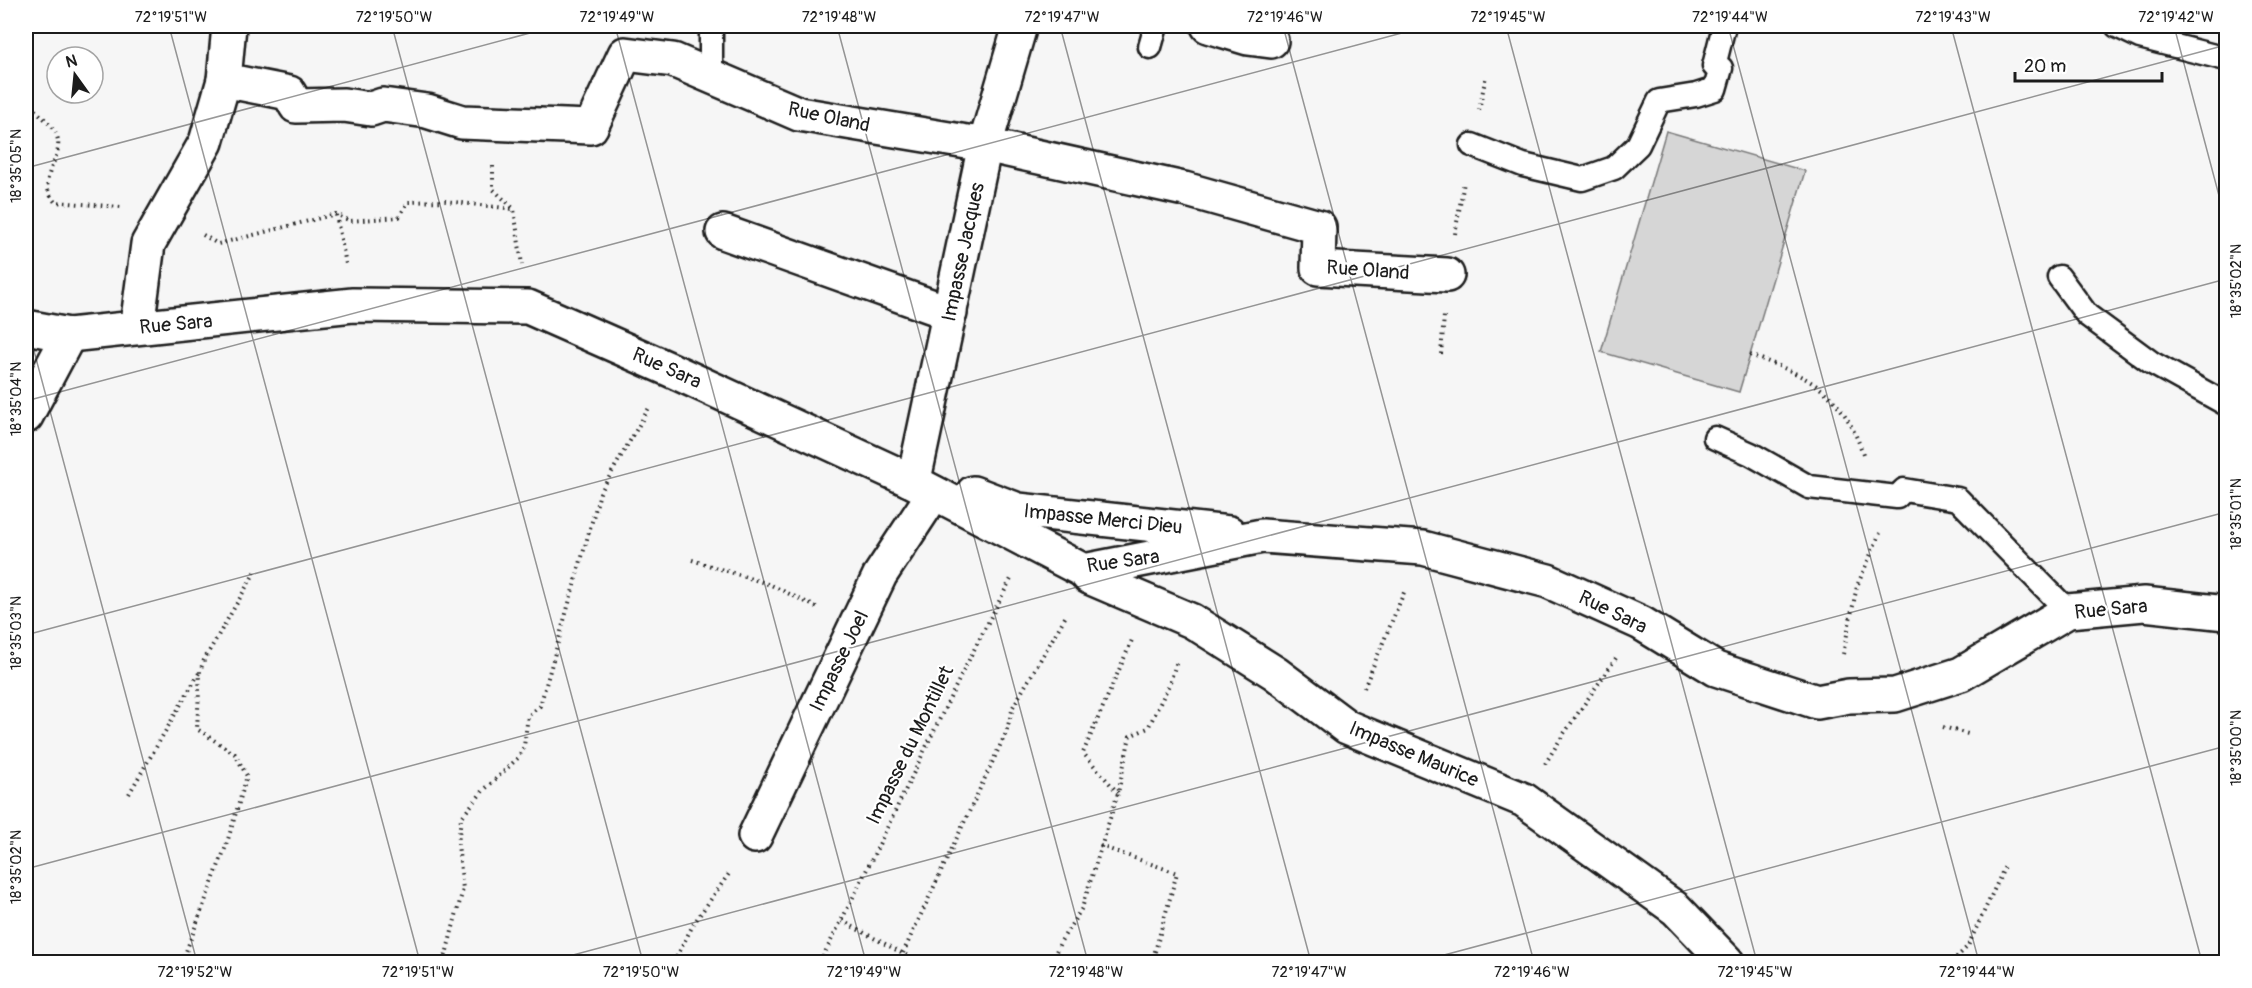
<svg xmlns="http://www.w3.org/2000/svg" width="2252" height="988" viewBox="0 0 2252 988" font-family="Pangolin,sans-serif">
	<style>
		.green { fill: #d6d6d6; stroke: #797979; stroke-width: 1.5 }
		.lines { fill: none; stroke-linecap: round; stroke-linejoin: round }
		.service-casing { stroke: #1c1c1c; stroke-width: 27 }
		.minor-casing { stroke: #1c1c1c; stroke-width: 38 }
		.path { stroke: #1c1c1c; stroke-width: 4; stroke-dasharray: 1.5 4.5; stroke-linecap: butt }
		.service { stroke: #fff; stroke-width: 22 }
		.minor { stroke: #fff; stroke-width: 33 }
		.ticks { fill: none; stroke: #1c1c1c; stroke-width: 1.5; stroke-opacity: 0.45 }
		.labels { text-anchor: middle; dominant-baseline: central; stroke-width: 4.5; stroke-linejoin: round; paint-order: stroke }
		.street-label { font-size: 20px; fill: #1c1c1c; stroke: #fff }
		.neatline { fill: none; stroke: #1c1c1c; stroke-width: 2 }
		.ticks-label { font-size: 15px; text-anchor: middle; fill: #1c1c1c }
	</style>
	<rect width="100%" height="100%" fill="#f6f6f6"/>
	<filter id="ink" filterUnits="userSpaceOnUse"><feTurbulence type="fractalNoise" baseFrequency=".0167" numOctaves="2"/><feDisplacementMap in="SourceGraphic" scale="12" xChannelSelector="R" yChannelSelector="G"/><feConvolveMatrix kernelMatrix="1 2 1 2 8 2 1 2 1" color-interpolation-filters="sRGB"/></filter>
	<g filter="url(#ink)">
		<polygon class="green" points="1666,131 1805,171 1739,392 1601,352"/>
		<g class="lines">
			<g class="service-casing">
				<g id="service">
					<polyline points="2117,26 2140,37 2226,59"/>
					<polyline points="1150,47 1156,26"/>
					<polyline points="711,76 711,26"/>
					<polyline points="1472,145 1523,165 1582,179 1614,168 1638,145 1659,101 1696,95 1715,89 1721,68 1714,66 1724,26"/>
					<polyline points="2059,277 2087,315 2152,363 2226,404"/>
					<polyline points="1715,438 1751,454 1809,487 1897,497 1904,490 1958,499 2068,611"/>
				</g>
			</g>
			<g class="minor-casing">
				<g id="minor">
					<polyline points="1208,26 1248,38 1271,41"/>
					<polyline points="224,80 289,93 296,106 344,105 371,109 383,105 427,111 462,122 591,127 625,54 673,60 799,114 985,145 1184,189 1319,227 1318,268 1447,275"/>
					<polyline points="723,232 950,313"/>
					<polyline points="26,327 69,335 353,305 528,307 671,370 910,480 1084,571 1262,536 1423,548 1548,581 1641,623 1716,669 1817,702 1849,696 1895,695 1961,674 2068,611 2144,604 2226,613"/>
					<polyline points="137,327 148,244 206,142 224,80 229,26"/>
					<polyline points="26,416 69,335"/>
					<polyline points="910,480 916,470 985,145 1020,26"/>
					<polyline points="973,493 1018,510 1229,533"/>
					<polyline points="1084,571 1089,577 1192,621 1275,673 1347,727 1524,800 1676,909 1727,962"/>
					<polyline points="755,836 880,575 934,493"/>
				</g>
			</g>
			<g class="path">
				<path d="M26 102C35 110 51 123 56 134 67 158 33 177 55 202L121 207"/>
				<polyline points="1479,110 1486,76"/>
				<polyline points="493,166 493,189 514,209 522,265"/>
				<polyline points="336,215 346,264"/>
				<polyline points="1455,234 1464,182"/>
				<polyline points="203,235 218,244 336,214 350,221 399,217 408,202 445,201 514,209"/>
				<polyline points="1441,354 1444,316"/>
				<path d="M1750 355C1811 377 1843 392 1864 457"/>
				<polyline points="692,560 771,585 818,608"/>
				<polyline points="1843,654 1857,586 1880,533"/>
				<polyline points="1364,688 1405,590"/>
				<polyline points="1943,727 1968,734"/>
				<polyline points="1545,764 1563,735 1616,658"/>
				<polyline points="1118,793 1083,753 1132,640"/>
				<polyline points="129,794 199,673"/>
				<polyline points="1100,846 1177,873 1152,962"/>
				<polyline points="842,921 919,962"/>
				<polyline points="903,953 1006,733 1013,707 1067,614"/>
				<polyline points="182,962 226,846 247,776 235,754 197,729 200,671 204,660 255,572"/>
				<polyline points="444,962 463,889 458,844 461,818 483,791 519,757 524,746 528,716 540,706 600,493 650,406"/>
				<polyline points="674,962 694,923 731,871"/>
				<path d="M820 962C886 836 943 705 1011 579"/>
				<polyline points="1051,962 1061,941 1082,908 1118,793 1130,736 1148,728 1169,685 1177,661"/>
				<polyline points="1952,962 1968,946 2006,864"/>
			</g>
			<use href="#service" class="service"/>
			<use href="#minor" class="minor"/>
		</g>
	</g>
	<path class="ticks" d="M169 26 420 962M392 26 643 962M615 26 866 962M837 26 1088 962M1060 26 1311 962M1283 26 1534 962M1506 26 1757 962M1728 26 1979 962M1951 26 2202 962M2174 26 2226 222M26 168 556 26M26 321 197 962M26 401 1428 26M26 635 2226 45M26 869 2226 279M547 962 2226 512M1418 962 2226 746"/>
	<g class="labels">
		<g class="street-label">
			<text transform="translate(829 117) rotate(12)">Rue Oland</text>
			<text transform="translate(963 252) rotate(-78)">Impasse Jacques</text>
			<text transform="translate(1368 270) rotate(4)">Rue Oland</text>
			<text transform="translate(176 324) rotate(-5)">Rue Sara</text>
			<text transform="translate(667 368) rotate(24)">Rue Sara</text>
			<text transform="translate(1103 519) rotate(6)">Impasse Merci Dieu</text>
			<text transform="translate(1123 561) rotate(-8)">Rue Sara</text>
			<text transform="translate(2111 609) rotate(-5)">Rue Sara</text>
			<text transform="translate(1613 612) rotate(26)">Rue Sara</text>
			<text transform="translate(839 661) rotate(-64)">Impasse Joel</text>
			<text transform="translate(910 745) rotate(-64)">Impasse du Montillet</text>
			<text transform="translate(1414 754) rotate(23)">Impasse Maurice</text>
		</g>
	</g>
	<rect width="2252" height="988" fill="none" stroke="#fff" stroke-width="66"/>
	<g transform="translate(75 75) rotate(345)"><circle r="28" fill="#ffffff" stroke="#a4a4a4" stroke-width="1.5"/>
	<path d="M0-4.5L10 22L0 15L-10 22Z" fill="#1c1c1c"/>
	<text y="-9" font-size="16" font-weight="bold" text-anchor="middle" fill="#1c1c1c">N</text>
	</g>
	<path d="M2015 72v9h147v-9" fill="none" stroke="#1c1c1c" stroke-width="3"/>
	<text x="2024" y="72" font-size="18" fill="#1c1c1c" stroke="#ffffff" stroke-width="4.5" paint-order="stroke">20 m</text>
	<rect x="33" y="33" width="2186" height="922" class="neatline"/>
	<g class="ticks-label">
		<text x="171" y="22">72°19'51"W</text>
		<text x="394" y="22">72°19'50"W</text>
		<text x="617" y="22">72°19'49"W</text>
		<text x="839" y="22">72°19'48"W</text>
		<text x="1062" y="22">72°19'47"W</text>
		<text x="1285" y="22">72°19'46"W</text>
		<text x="1508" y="22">72°19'45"W</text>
		<text x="1730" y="22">72°19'44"W</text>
		<text x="1953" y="22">72°19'43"W</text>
		<text x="2176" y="22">72°19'42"W</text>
		<text transform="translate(16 166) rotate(-90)" y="5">18°35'05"N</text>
		<text transform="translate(2236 281) rotate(-90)" y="5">18°35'02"N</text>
		<text transform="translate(16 399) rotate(-90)" y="5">18°35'04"N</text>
		<text transform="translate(2236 514) rotate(-90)" y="5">18°35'01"N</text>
		<text transform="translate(16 633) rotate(-90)" y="5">18°35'03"N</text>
		<text transform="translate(2236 748) rotate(-90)" y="5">18°35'00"N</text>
		<text transform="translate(16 867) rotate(-90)" y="5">18°35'02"N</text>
		<text x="195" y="977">72°19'52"W</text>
		<text x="418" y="977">72°19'51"W</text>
		<text x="641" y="977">72°19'50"W</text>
		<text x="864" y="977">72°19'49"W</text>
		<text x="1086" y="977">72°19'48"W</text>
		<text x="1309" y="977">72°19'47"W</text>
		<text x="1532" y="977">72°19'46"W</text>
		<text x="1755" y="977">72°19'45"W</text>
		<text x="1977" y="977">72°19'44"W</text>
	</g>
</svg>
